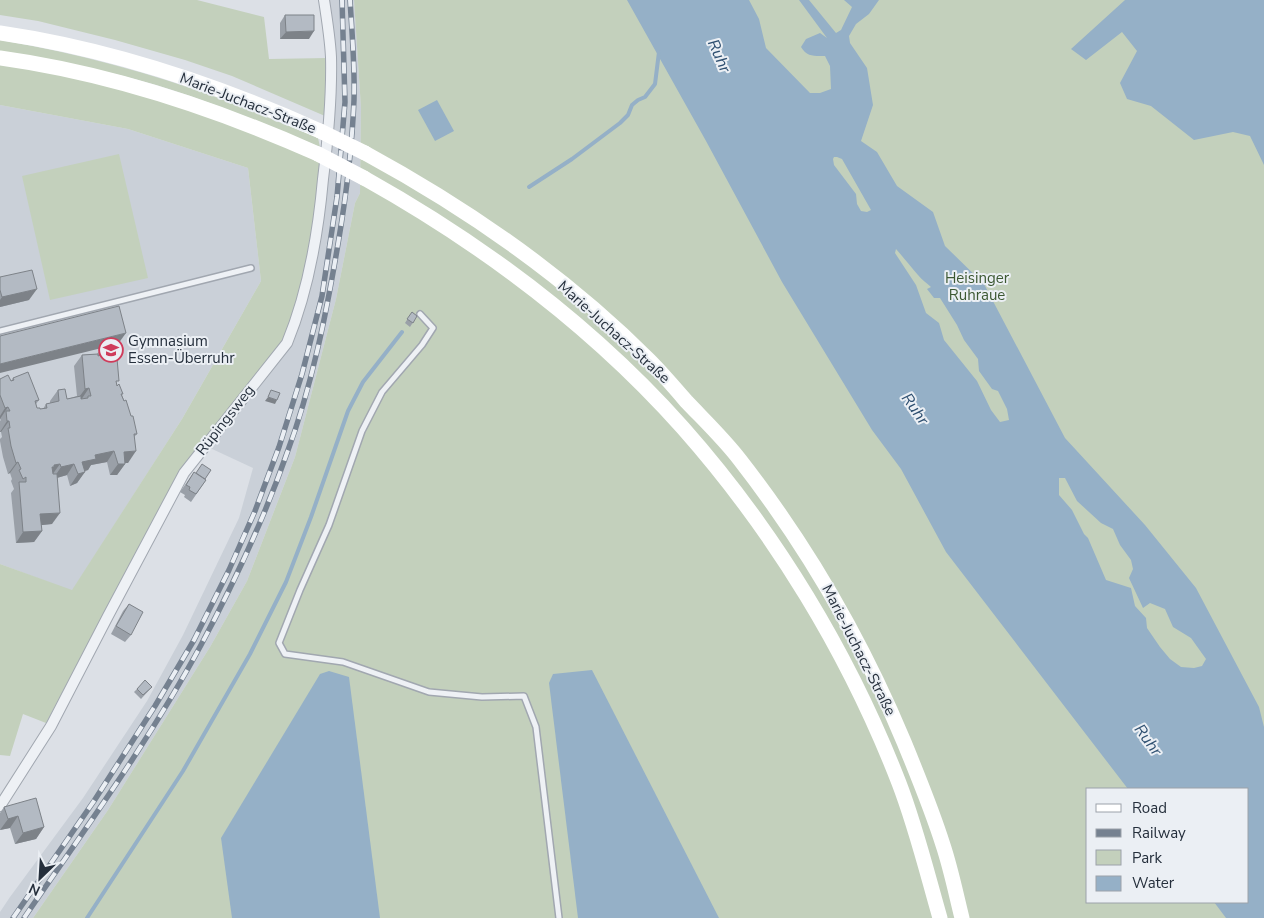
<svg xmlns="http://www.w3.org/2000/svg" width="1264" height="918" viewBox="0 0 1264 918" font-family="'Nunito Sans',sans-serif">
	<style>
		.built { fill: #cad0d8 }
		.green { fill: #c3d0bc; fill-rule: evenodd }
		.water { fill: #95b0c7; fill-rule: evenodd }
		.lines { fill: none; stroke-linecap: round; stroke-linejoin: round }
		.stream { stroke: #95b0c7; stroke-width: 4 }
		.lane-casing { stroke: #a1a7b0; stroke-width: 8 }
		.street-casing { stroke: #a1a7b0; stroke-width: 12 }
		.lane { stroke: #eef1f5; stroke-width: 5 }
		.street { stroke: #eef1f5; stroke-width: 10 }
		.secondary { stroke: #fff; stroke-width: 15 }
		.rail-casing { stroke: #758190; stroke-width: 5.5 }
		.rail { stroke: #ebeff4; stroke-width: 4; stroke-dasharray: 11; stroke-linecap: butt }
		.secondary-bridge { stroke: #fff; stroke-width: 15 }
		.wall { fill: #9aa0a8 }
		.shaded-wall { fill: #7d8288 }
		.building { fill: #b3bac3; stroke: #7d8288 }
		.labels { text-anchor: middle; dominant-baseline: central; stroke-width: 4; stroke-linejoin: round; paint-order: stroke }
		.street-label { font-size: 15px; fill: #252f3c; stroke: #ebeff4 }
		.park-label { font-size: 15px; fill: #3c5832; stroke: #ebeff4 }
		.poi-label { font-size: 15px; fill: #252f3c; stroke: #ebeff4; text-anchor: start }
		.water-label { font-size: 16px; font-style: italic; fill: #2f5071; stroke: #ebeff4 }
	</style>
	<rect width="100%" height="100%" fill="#dce0e6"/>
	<g class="built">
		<polygon points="329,0 354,0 361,108 360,193 355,203 336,299 295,457 247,581 210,647 108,810 33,918 0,918 0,912 10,897 83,798 147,701 183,635 239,518 253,468 210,448 322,225"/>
		<polygon points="0,105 128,129 248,168 261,281 182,419 72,591 0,564"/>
	</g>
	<g class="green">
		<polygon points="0,0 197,0 264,17 269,59 327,58 325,116 232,76 185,60 115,40 38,21 0,15"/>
		<path d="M354 0H1264V918H33L108 810 210 647 247 581 295 457 336 299 355 203 360 193 361 108ZM1088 789H1248V902H1088Z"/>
		<path d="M0 40C76 53 151 73 224 100 256 112 287 126 318 138L320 147C255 120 191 93 123 76 83 66 41 59 0 51Z"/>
		<polygon points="0,62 90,78 222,117 323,164 316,224 299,301 284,341 193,456 105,612 46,723 23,714 10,756 0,755 0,564 72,590 182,419 261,281 248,168 128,129 0,105"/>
		<polygon points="119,154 148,278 50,300 22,176"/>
	</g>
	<g class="water">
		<path d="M627 0H749L759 19 766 48 810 93H820L831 89 830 66 825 56C814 56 807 57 801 47L806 39 820 33 827 38 799 0H809L836 33 841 30 852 7 844 0H879L869 14 856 24 849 36 850 43 867 68 873 105 861 141 877 152 897 186 933 212 945 246 984 284 1065 438 1145 525 1196 588 1259 707 1264 727V918H1226L1214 902H1248V789H1128L946 552 901 469 872 430 782 282 706 141ZM834 157H837L842 159 871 210 867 212 861 211 857 204 856 194 834 165 833 159ZM896 249C904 258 911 267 918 275 922 280 927 283 931 287L927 289 934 298H940L957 325 964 340 978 359 979 371 992 389 998 391 1007 409 1009 420 1000 422 991 410 977 381 944 340 939 323 926 313 916 285 895 253ZM1059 478H1065L1077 501 1101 523 1113 529 1120 545 1131 560 1133 569 1129 578 1143 608 1150 603 1165 609 1173 627 1191 638 1206 659 1202 666 1194 668 1181 667 1170 659 1160 647 1147 628 1146 618 1135 606 1131 588 1106 580 1088 538 1084 534 1072 510 1059 495Z"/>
		<polygon points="1125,0 1264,0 1264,165 1250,136 1233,132 1194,140 1151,106 1127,99 1120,83 1137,51 1122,32 1086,60 1071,49"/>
		<polygon points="437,100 454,131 435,141 418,110"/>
		<polygon points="592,670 719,918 578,918 549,683 553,674"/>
		<polygon points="329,671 349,677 380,918 232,918 221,838 320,674"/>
	</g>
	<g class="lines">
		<g class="stream">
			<polyline points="529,187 572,159 620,123 628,115 632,105 638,100 645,97 655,84 659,52"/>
			<polyline points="87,918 183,771 250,654 286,582 311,517 348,411 363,382 402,332"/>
		</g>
		<g class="lane-casing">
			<g id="lane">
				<polyline points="420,314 433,328 422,345 382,392 362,431 329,525 300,590 279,643 285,654 343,662 429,692 482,697 524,696 536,727 559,918"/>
				<polyline points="0,331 251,268"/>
			</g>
		</g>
		<g class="street-casing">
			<path id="street" d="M0 806 51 726 108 616 184 473 287 343C308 292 318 235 323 179 328 139 332 98 331 57 330 38 327 19 324 0"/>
		</g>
		<use href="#lane" class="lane"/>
		<use href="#street" class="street"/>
		<g class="secondary">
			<path d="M0 33C109 49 220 86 320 131"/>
			<path d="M0 58C109 73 217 109 318 154"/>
			<path d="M365 153C468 209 566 277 649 360 662 373 674 387 686 401 704 420 724 439 740 460 807 546 862 641 904 742 918 776 932 810 943 845 951 869 956 894 962 918"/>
			<path d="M364 178C482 244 593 327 683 428 775 532 849 654 899 783 916 827 927 873 940 918"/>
		</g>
		<g class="rail-casing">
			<g id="rail">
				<polyline points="13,918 94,801 155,706 194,640 229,570 255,511 279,447 302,374 322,296 337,197 345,102 342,0"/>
				<path d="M24 918C85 829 150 740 201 645 234 583 264 519 287 453 312 386 326 315 338 244 346 197 352 148 354 100 355 67 352 33 350 0"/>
			</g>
		</g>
		<use href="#rail" class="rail"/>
		<g class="secondary-bridge">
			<polyline points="320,131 365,153"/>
			<polyline points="318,154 364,178"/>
		</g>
	</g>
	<g class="wall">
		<polygon points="285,15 309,39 280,39 280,23"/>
		<polygon points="0,277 29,300 0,307"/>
		<polygon points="412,312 417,316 410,327 405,323"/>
		<polygon points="101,349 122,395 137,434 134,437 128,463 125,463 125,464 117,475 110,475 107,462 91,465 88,470 85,471 77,483 70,486 67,475 57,478 52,524 41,525 42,531 34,542 16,543 11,493 14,489 11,481 12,479 10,473 8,474 3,457 0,441 0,439 2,437 1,432 0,432 0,421 1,420 0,419 0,379 11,381 13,378 39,400 36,404 37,408 40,409 43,409 46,404 50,403 50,401 58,390 67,399 77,396 74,366 82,355 97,354"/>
		<polygon points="194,472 206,480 191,502 184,497 185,495 180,492"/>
		<polygon points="129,604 131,635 125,642 111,634 123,611"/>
		<polygon points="152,687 141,699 134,692 137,689"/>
		<polygon points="4,807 44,827 36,839 15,844 10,828 0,830 0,813"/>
	</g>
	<g class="shaded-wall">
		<polygon points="314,31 309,39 280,39 286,32"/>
		<polygon points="37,289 29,300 0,307 0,300 2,297"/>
		<polygon points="126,333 118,344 0,373 0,364"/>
		<polygon points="89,388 81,400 77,400 85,389"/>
		<polygon points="268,397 277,400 275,404 265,401"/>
		<polygon points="8,407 0,419 0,416 5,408"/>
		<polygon points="7,421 9,421 1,432 0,432"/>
		<polygon points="114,451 107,462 91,465 88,470 78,473 82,462 95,455"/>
		<polygon points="136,451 128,463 117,463 124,452"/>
		<polygon points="18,462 10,473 8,474 16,463"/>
		<polygon points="60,464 52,475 52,467 54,465"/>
		<polygon points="74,464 67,475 53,479 61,467"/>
		<polygon points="118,464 125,464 117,475 110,475"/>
		<polygon points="85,472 77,483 70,486 78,474"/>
		<polygon points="60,513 52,524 33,526 40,514"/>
		<polygon points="42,531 34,542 16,543 23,532"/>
		<polygon points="18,816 10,828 0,830 8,819"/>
		<polygon points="44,827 36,839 15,844 23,833"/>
	</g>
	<g class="building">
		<polygon points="285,15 314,15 314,31 286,32"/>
		<polygon points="32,270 37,289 2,297 0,290 0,277"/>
		<polygon points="119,306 126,333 0,364 0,336"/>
		<polygon points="412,312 417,316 413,323 407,319"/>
		<polygon points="116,347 119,381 116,381 117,386 119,384 123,394 121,394 124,401 126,400 131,416 133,416 137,434 134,434 136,451 124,452 125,464 118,464 114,451 95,455 96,459 82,462 85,472 78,474 74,464 61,467 60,464 54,465 54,467 52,467 53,474 57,474 60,513 40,514 42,531 23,532 19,482 26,482 26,477 23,479 19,470 21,469 18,462 16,463 11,446 8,428 10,428 9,421 7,421 6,411 10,411 8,407 5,408 0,395 0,379 8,375 11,381 14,380 13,378 28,372 39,400 35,401 37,408 40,408 40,409 47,408 46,404 59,401 58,390 65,389 67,399 81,396 81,399 88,398 88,396 91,396 89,388 85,389 82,355 98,354 98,356 101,355 101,349"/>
		<polygon points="271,390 280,393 277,400 268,397"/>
		<polygon points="202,464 211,470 205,479 196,473"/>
		<polygon points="194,472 206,480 196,494 189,490 190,487 186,485"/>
		<polygon points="129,604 143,612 131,635 116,626"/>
		<polygon points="145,680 152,687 143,695 137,689"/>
		<polygon points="36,798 44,827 23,833 18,816 8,819 4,807"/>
	</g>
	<defs>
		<g id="school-ring" transform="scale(1.25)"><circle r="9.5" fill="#ebeff4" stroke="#cf3c5b" stroke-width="1.5"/><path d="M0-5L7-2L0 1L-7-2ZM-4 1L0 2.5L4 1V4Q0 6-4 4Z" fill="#cf3c5b"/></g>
	</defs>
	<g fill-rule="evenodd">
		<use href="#school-ring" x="111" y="350"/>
	</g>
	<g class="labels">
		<g class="street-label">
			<text transform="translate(248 103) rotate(21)">Marie-Juchacz-Straße</text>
			<text transform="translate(614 332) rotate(42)">Marie-Juchacz-Straße</text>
			<text transform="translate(225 420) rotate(-52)">Rüpingsweg</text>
			<text transform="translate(859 650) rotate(63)">Marie-Juchacz-Straße</text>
		</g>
		<g class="park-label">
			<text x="977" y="278">Heisinger<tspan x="977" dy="17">Ruhraue</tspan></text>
		</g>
		<g class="poi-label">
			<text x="128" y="341">Gymnasium<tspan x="128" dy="17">Essen-Überruhr</tspan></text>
		</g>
		<g class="water-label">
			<text transform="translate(719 56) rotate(66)">Ruhr</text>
			<text transform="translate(915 409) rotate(55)">Ruhr</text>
			<text transform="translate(1148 740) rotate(54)">Ruhr</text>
		</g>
	</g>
	<rect x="1086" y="788" width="162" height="115" fill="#ebeff4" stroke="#9ca2aa"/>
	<rect x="1096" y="804" width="25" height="8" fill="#ffffff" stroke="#9ca2aa"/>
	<text x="1132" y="813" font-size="15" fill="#252f3c">Road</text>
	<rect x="1096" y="829" width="25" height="8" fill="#758190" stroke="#9ca2aa"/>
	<text x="1132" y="838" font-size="15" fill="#252f3c">Railway</text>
	<rect x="1096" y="850" width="25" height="15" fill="#c3d0bc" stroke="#9ca2aa"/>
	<text x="1132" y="863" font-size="15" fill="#252f3c">Park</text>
	<rect x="1096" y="876" width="25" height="15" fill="#95b0c7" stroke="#9ca2aa"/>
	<text x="1132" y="888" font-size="15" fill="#252f3c">Water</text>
	<g transform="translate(40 878) rotate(205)" stroke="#ebeff4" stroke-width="4" paint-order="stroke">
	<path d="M0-4L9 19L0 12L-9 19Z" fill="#252f3c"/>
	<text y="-8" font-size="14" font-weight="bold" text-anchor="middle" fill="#252f3c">N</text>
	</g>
</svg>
